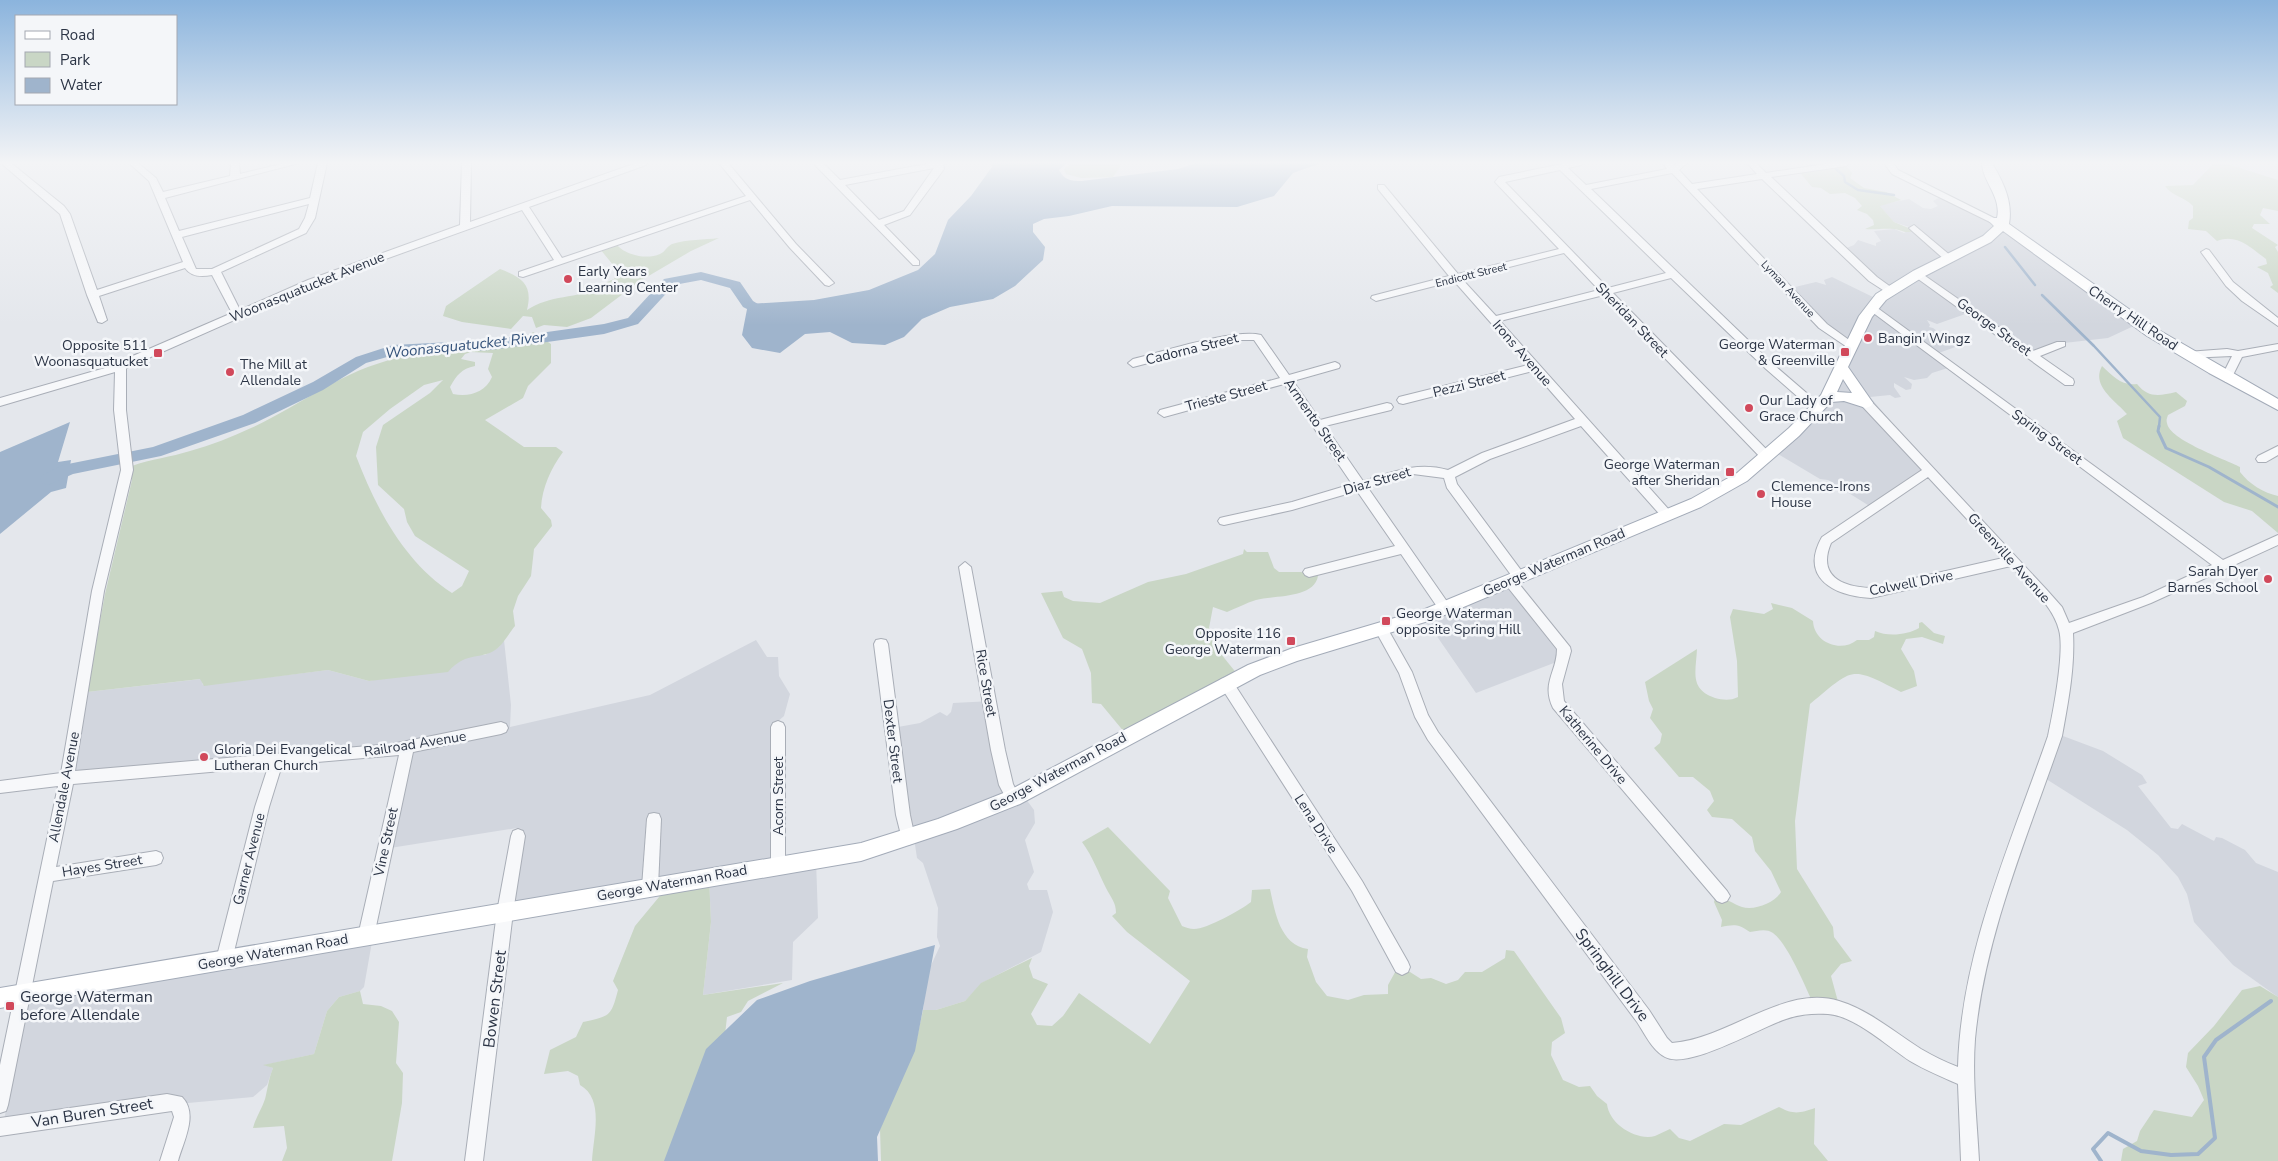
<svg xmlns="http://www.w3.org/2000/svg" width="2278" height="1161" viewBox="0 0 2278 1161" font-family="'Nunito Sans',sans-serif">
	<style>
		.built { fill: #d2d6de }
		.green { fill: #c9d6c5; fill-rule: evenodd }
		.water { fill: #9fb4cc }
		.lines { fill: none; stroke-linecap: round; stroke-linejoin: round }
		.stream-far2 { stroke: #9fb4cc; stroke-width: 2.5 }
		.stream-far1 { stroke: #9fb4cc; stroke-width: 3 }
		.stream { stroke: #9fb4cc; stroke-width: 4 }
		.river { fill: #9fb4cc; fill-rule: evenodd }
		.minor-casing { stroke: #a9aeb7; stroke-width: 2 }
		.major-casing { stroke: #a3abb8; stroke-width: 2 }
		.minor { fill: #f7f8fa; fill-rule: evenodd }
		.major { fill: #fff; fill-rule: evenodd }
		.poi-dot { fill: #d1495b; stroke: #f4f6f9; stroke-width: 2 }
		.labels { text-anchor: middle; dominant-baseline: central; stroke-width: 5; stroke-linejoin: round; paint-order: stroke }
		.far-street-label { font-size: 11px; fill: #2b3445; stroke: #f4f6f9 }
		.poi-label { font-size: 14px; fill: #2b3445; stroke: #f4f6f9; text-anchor: start }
		.street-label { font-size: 14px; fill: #2b3445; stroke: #f4f6f9 }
		.water-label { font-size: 15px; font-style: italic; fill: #34527a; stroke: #f4f6f9 }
		.near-street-label { font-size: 16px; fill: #2b3445; stroke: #f4f6f9 }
		.near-poi-label { font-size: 16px; fill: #2b3445; stroke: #f4f6f9; text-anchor: start }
	</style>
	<rect width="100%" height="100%" fill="#e4e7ec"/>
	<g class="built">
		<polygon points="1944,195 1995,222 2138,324 2108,338 2064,343 2034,354 1971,312 1937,324 1927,320 1930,325 1929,327 1933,328 1958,346 1936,354 1951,367 1932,373 1927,378 1914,380 1904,377 1912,384 1911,389 1906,390 1894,383 1894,387 1901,397 1895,398 1890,395 1870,397 1932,470 1871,507 1828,480 1820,479 1773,451 1798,430 1845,361 1846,341 1791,288 1816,282 1826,285 1824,280 1832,277 1877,299 1888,291 1844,249 1854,245 1858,240 1876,246 1876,243 1881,241 1874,231 1894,229 1904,233 1912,228 1894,222 1879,205 1909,199 1923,208 1931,209 1938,206 1933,201"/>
		<polygon points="1508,582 1562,648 1559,661 1476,693 1434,632 1421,617"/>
		<polygon points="504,640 511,705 510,727 650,695 756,640 767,657 778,657 779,676 790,694 784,716 776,723 776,862 816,860 818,918 793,942 792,980 703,995 711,922 709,877 510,907 522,829 517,828 390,848 410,749 73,772 87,692 201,679 203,685 328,670 369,681 457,662 472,655 485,655 499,647"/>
		<polygon points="992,701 1008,782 1023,795 1034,810 1035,823 1025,840 1034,872 1027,884 1029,890 1047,890 1053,912 1041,952 982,983 965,1001 936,1010 923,1010 927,974 940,946 937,937 938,908 923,863 917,858 914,838 909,836 898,727 920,723 940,712 947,716 951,712 953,703"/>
		<polygon points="2055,733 2103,751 2142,775 2147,783 2138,786 2171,828 2178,829 2182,824 2214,841 2216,837 2222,838 2245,850 2256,863 2278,872 2278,997 2233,965 2194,922 2187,894 2178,877 2158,855 2127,830 2043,777"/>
		<polygon points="373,936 364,987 360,991 339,997 327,1011 314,1054 265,1065 273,1068 267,1085 253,1097 4,1120 29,997"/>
	</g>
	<g class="green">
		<polygon points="1072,163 1119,163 1120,167 1113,177 1081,178 1066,174 1064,169"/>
		<path d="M1838 163H1844L1852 173 1850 178 1864 188 1886 192 1901 200 1880 206 1894 222 1916 231C1902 234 1904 230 1893 229 1883 228 1876 230 1865 229L1874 225 1873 220 1867 214 1857 210 1862 206 1855 198 1845 193 1830 194 1821 188 1812 187 1797 169Z"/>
		<path d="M2214 163H2224L2278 180V211L2263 208 2260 215 2270 224H2254L2252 228 2278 245 2275 247 2278 252V293L2270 287 2273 285 2268 273 2257 267 2267 264 2266 259C2251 248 2237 233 2217 241L2206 231 2188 229 2189 221 2193 218V206C2185 197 2173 197 2165 186L2193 185Z"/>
		<path d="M719 238 691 251 640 281 591 318 567 327 544 325 536 328 532 317 523 316 511 329 462 322 443 316 446 306 500 269C523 278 533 285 527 310 549 295 577 298 602 288L605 283 614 279 618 271 600 249 616 244C625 255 646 260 660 254 665 252 667 246 672 244 687 239 704 240 719 238Z"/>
		<path d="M533 332 551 344V363L528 386 523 398 485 420 524 447H556L563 452C551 468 542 488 541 508L551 520 552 526 534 549 531 576 518 596 513 611 515 626C510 632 504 642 499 647 482 662 468 649 448 672L369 681 328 670 204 686 200 679 87 692 105 594 132 480V466C151 459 171 457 190 451 211 445 232 437 251 428 302 405 340 371 398 358 430 351 513 355 533 332ZM471 352 493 353 488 369 492 377C485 393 469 397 453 394L450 387C457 375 461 369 475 366V362L461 359 465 354ZM443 380 430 393 383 425 376 447 378 485 404 509 407 522 415 536 469 571 462 586 452 593C404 562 376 508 356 456L363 432 390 409 424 385Z"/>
		<path d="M2102 366C2113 376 2121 386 2137 384 2148 398 2159 396 2176 392L2187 401 2185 406 2168 415C2167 418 2166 420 2167 423 2169 440 2225 459 2240 467V472C2249 484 2264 493 2278 496V533L2252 511 2224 502 2123 438 2117 421 2127 414C2115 400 2091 386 2102 366Z"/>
		<path d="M1244 549 1247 552H1268L1274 568 1279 572H1301L1318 576C1314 599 1274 595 1256 600 1246 603 1237 608 1227 612L1213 607 1209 628 1215 634 1212 643 1238 675 1125 733 1101 704 1092 703 1091 673 1082 649 1063 638 1041 593 1062 591 1064 597 1073 601 1100 603 1148 582 1186 574 1243 554Z"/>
		<path d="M1771 603 1792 608 1813 621C1814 643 1841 653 1857 640H1869L1874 637 1875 631C1888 637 1907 635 1919 628V623L1922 622 1934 633 1945 636 1943 644 1922 637 1906 639 1901 649 1914 671 1917 686 1901 692C1849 665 1854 668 1810 704L1795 821 1797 869 1833 927 1834 937 1852 961 1841 964 1831 976 1840 1009 1813 1003C1805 986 1788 944 1773 933 1766 928 1757 931 1750 932 1739 924 1734 924 1721 927L1722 920 1714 902 1716 894C1725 898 1733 904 1742 907 1754 911 1775 903 1781 892L1771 871 1755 851 1752 837 1732 819 1712 817 1707 810 1714 801 1710 791 1693 777H1679L1654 748 1660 743 1662 734 1650 718 1653 709 1649 701 1645 682 1697 649C1696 672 1689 689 1715 698 1723 700 1730 701 1738 697L1737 661 1730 617 1733 609 1764 614 1773 609Z"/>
		<path d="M1108 827 1170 891 1168 898 1182 926C1185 927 1190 929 1194 929 1207 929 1241 910 1251 902L1252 890 1270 889C1275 912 1280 945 1308 949L1307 957 1316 982 1327 996 1348 1000 1364 995 1388 994V985L1399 965 1421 979 1431 978 1446 984 1458 980 1465 972H1482L1505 958 1506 950 1514 951 1561 1018 1565 1033 1552 1042 1551 1055 1563 1080 1579 1087 1590 1086 1597 1096 1607 1104C1609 1124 1636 1141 1655 1136 1660 1134 1665 1131 1670 1129L1679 1138 1690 1141 1724 1124 1741 1125 1779 1107C1794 1115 1800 1113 1815 1108L1814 1144 1828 1161H881L880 1129 915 1047 923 1010H936L965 1001 981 983 1032 958 1029 966 1033 978 1048 984 1031 1014 1037 1025 1052 1026 1063 1016 1079 993 1150 1044 1190 981 1127 932 1112 916 1116 913C1116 902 1111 898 1106 888 1098 872 1093 857 1082 842Z"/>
		<path d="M709 877 711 922 703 995 783 983 748 1001 741 1012 727 1017 724 1043 665 1161H592C593 1137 605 1099 580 1085L578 1076 568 1071 544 1074 550 1050 576 1037 583 1022C610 1016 611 1017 618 990L613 981 635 926 659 897 666 885Z"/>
		<polygon points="2260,986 2278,997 2278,1161 2121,1161 2123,1149 2137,1141 2140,1131 2154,1110 2192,1117 2204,1100 2198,1086 2186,1067 2188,1053 2214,1026 2242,990"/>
		<path d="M360 991 363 1004 381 1006 392 1011 399 1022 396 1063 403 1073 402 1103 392 1161H282L287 1148 284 1126 253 1128C256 1116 264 1106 266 1095 268 1086 269 1078 273 1068L263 1065 314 1054 327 1011 339 997Z"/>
	</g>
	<g class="water">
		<path d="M991 163H1067L1059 170C1064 180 1071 181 1082 181L1178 169 1196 163H1321L1293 173 1274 196 1237 207 1112 206 1069 216 1044 219 1033 224V232L1045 247 1043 260 1015 286 993 299 950 307 922 319 904 337 885 345 852 343 830 332 805 334 780 353 752 348 742 335 748 304 814 300 869 290 918 270 935 254 948 220 971 196 992 167Z"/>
		<polygon points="70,422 58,462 71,460 66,488 51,492 0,534 0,452"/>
		<polygon points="935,945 915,1051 877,1137 878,1161 664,1161 706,1049 757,1000 810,981"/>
	</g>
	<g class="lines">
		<g class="stream-far2">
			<polyline points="1836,169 1844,176 1845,182 1858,190 1894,195"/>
			<polyline points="2005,247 2035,285"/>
			<polyline points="2042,295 2094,346 2160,417 2159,427"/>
		</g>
		<polyline class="stream-far1" points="2159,426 2158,431 2166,448 2209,467 2278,507"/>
		<polyline class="stream" points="2101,1161 2093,1149 2108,1133 2141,1151 2171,1155 2198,1154 2215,1138 2204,1057 2216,1040 2271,1001"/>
		<polygon class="river" points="701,272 740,282 753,301 774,314 767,319 743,307 730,288 701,280 674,285 638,324 604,334 491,350 394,355 366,363 323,390 255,423 161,456 73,474 48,485 42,483 40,479 42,475 63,465 153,447 243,415 313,382 356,357 393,345 491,340 604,324 628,318 664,279"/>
		<g class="minor-casing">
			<g id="minor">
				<path d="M1 163H11L64 206 70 214 97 290 183 262 149 181 129 163H138L156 178 163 192 230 176 231 163H239L240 174 285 163H299L165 198 179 231 310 198 318 163H327L315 218 306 233 221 272 240 310 308 280 460 225 462 163H471L470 222 636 163H647L646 165 529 207 562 258 746 196 719 163H728L796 244 834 283 829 286 825 285 790 248 750 200 523 277 519 276V272L554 260 522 210 316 284 126 368V410L133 470 104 591 75 771 392 744 501 722 506 724 508 728 506 732 501 734 413 752 374 936 371 941 366 943 361 941 358 936 399 755 282 765 269 807 232 960 230 965 224 967 218 965 216 960 255 807 268 767 73 784 56 867 156 851 161 853 163 858 161 863 156 865 53 881 8 1105 6 1111 0 1113V1065L58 786 0 793V781L61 773 92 591 121 470 114 410 115 372 0 406V398L105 368 232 313 212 275C202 277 191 277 185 268L99 296 107 320 102 323 98 322 87 295 60 214ZM309 204 305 218 299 229 212 269H196L182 237Z"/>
				<path d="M813 163H823L840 180 932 163H943L944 169 910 215 884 225 919 261V265H913ZM934 168 904 211 879 220 845 185Z"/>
				<path d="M1567 163H1582L1581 165 1568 168 1586 185 1667 169 1663 163H1672L1674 165 1678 163H1687L1679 170 1692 184 1757 174 1747 163H1756L1766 173 1831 163H1850L1846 166 1771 177 1877 277 1895 290 1894 292H1886L1869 281 1762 179 1697 189 1827 324 1856 345 1851 348 1847 347 1819 328 1672 173 1591 189 1774 365 1824 408 1822 411H1814L1766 369 1671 278 1613 293 1770 453 1772 456 1770 459H1762L1604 295 1500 321 1671 512 1673 515 1671 518H1663L1581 426 1490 459 1455 477 1457 484 1526 577 1524 580H1516L1570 647 1571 651 1562 684 1564 701 1727 891 1730 896 1727 901 1722 903 1717 901 1553 708C1541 683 1557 672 1557 649L1506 585 1504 582 1506 579H1514L1447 488 1444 478 1413 474 1368 488 1448 603 1450 607 1448 611H1440L1401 554 1309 577 1305 575 1303 572 1305 569 1395 546 1357 491 1292 510 1224 525 1220 524 1218 521 1220 518 1224 517 1292 502 1352 484 1284 384 1164 417 1158 413 1160 410 1280 378 1254 340H1237L1133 367 1128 363 1133 359C1162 352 1235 328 1261 335L1289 375 1335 362 1339 364 1340 366 1339 368 1293 381 1320 420 1387 403 1391 404 1393 407 1391 410 1325 426 1363 481C1393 472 1417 461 1448 470L1482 453 1575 419 1533 371 1403 404 1399 403 1397 400 1399 397 1528 365 1454 281 1376 301 1371 298 1372 296 1449 276 1378 189V185H1384L1458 274 1559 249 1495 182 1499 177ZM1560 170 1666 273 1608 288 1505 182ZM1564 253 1599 290 1496 316 1462 279Z"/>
				<polygon points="1884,163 1893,163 1898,170 2000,221 1995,224 1992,223 1892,174"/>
				<polygon points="1914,225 1951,256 1951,260 1945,260 1911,230 1909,228"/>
				<polygon points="2206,249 2209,250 2233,282 2278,318 2278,326 2242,301 2226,286 2201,252"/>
				<polygon points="1918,271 2033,351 2057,342 2065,342 2065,346 2040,356 2073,379 2074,382 2073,385 2065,385 1914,276 1914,272"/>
				<path d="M1872 304 2223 560 2278 535V545L2151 603 2073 633C2075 667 2068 703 2062 736 2028 835 1985 934 1975 1039 1972 1079 1977 1121 1979 1161H1961L1958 1084C1942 1077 1925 1070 1910 1061 1887 1046 1855 1016 1828 1014 1814 1013 1800 1014 1786 1019 1761 1027 1688 1070 1665 1057 1652 1050 1645 1034 1637 1022L1428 740 1415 717 1399 673 1374 628 1375 624H1385L1412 672 1428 715 1438 732 1649 1010 1667 1038 1672 1043C1728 1039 1784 984 1839 1001 1869 1010 1894 1032 1921 1049 1933 1056 1945 1062 1958 1067 1961 952 2011 843 2048 736 2053 713 2065 651 2059 630 2053 605 2027 584 2011 566L1871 598C1834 596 1799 578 1822 537L1922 470 1862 406 1852 397 1857 393 1870 400 2046 589 2062 607 2069 623 2143 597 2212 565 1868 309 1867 307ZM1928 477 2003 558 1871 588C1842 587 1817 576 1831 543Z"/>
				<polygon points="2278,344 2278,350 2242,357 2230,381 2226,382 2221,378 2232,356 2187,358 2182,355 2187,352 2227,349 2238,351"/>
				<polygon points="2278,446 2278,455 2266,462 2258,462 2256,459 2258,456"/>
				<polygon points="965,562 971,567 1005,750 1013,784 1020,798 1018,802 1013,804 1008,802 999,785 991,750 959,567"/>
				<polygon points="881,639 886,640 888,644 910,815 915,838 913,843 908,845 903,843 896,815 874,644 876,640"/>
				<polygon points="1226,678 1231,679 1362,881 1408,962 1410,967 1408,972 1402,975 1396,972 1352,891 1221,687 1219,683 1221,679"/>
				<polygon points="778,721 783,723 785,727 785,866 783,871 778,873 773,871 771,866 771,727 773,723"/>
				<polygon points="654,813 659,814 661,819 658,887 655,892 650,894 645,892 642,887 647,819 649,814"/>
				<polygon points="518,829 523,831 525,836 513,912 483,1161 465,1161 497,912 511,836 513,831"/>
				<path d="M167 1094 182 1097C199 1114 183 1142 178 1161H160L174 1117 172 1111 0 1136V1118Z"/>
			</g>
		</g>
		<g class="major-casing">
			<path id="major" d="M1982 163H1992C2003 182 2013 201 2009 224L2157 329 2278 399V410L2209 373 2147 336 2003 231 1991 242 1923 277 1886 300 1872 317 1848 367 1873 403 1871 406 1866 408 1844 401 1831 402 1799 436 1747 481 1701 507 1435 619 1297 661 1260 675 1020 804 957 829 861 861 0 1008V988L861 843 938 819 1006 792 1248 665 1293 648 1425 609 1691 499 1737 473 1789 428 1821 395 1859 316 1876 294 1913 271 1983 236 1994 226 1989 221 1991 218H1997C2002 197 1982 181 1982 163ZM1843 379 1852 393 1837 392Z"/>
		</g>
		<use href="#minor" class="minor"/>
		<use href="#major" class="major"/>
	</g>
	<linearGradient id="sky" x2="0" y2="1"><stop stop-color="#8bb4dd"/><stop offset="0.5" stop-color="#f3f4f6"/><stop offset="1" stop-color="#f3f4f6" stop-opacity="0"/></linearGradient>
	<rect width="2278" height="325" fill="url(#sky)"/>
	<g class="poi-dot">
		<circle cx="568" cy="279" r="5"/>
		<circle cx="1868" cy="338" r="5"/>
		<rect x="1840" y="347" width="10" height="10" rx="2.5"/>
		<rect x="153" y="348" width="10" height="10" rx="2.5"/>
		<circle cx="230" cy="372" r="5"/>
		<circle cx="1749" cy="408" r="5"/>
		<rect x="1725" y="467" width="10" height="10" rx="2.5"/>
		<circle cx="1761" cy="494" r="5"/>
		<circle cx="2268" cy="579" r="5"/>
		<rect x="1381" y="616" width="10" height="10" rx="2.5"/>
		<rect x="1286" y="636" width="10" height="10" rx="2.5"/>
		<circle cx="204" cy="757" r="5"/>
		<rect x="5" y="1001" width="10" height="10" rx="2.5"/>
	</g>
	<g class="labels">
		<g class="far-street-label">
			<text transform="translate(1471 275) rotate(-14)">Endicott Street</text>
			<text transform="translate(1788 289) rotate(47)">Lyman Avenue</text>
		</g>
		<g class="poi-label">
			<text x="578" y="271">Early Years<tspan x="578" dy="16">Learning Center</tspan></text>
			<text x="1878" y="338">Bangin' Wingz</text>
			<text x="1835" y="344" text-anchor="end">George Waterman<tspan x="1835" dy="16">&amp; Greenville</tspan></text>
			<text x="148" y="345" text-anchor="end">Opposite 511<tspan x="148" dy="16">Woonasquatucket</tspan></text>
			<text x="240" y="364">The Mill at<tspan x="240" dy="16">Allendale</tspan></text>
			<text x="1759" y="400">Our Lady of<tspan x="1759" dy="16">Grace Church</tspan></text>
			<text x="1720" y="464" text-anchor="end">George Waterman<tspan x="1720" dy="16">after Sheridan</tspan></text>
			<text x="1771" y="486">Clemence-Irons<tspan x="1771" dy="16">House</tspan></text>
			<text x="2258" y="571" text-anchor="end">Sarah Dyer<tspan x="2258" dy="16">Barnes School</tspan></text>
			<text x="1396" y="613">George Waterman<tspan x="1396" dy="16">opposite Spring Hill</tspan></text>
			<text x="1281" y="633" text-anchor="end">Opposite 116<tspan x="1281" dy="16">George Waterman</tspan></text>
			<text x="214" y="749">Gloria Dei Evangelical<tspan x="214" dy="16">Lutheran Church</tspan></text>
		</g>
		<g class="street-label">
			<text transform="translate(307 287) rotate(-22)">Woonasquatucket Avenue</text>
			<text transform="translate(2133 318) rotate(34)">Cherry Hill Road</text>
			<text transform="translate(1632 320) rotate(46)">Sheridan Street</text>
			<text transform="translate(1994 327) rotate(36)">George Street</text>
			<text transform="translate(1192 349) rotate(-14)">Cadorna Street</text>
			<text transform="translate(1522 353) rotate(49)">Irons Avenue</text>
			<text transform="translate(1469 384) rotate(-14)">Pezzi Street</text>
			<text transform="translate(1226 396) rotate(-15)">Trieste Street</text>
			<text transform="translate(1315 420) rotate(55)">Armento Street</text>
			<text transform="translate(2047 437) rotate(36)">Spring Street</text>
			<text transform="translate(1377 481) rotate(-16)">Diaz Street</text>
			<text transform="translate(2009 558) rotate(48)">Greenville Avenue</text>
			<text transform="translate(1554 562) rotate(-23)">George Waterman Road</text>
			<text transform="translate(1911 583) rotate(-11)">Colwell Drive</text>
			<text transform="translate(986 683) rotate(80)">Rice Street</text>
			<text transform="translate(893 741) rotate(83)">Dexter Street</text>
			<text transform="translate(415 744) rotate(-9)">Railroad Avenue</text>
			<text transform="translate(1593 745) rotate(50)">Katherine Drive</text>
			<text transform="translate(1058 772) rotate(-28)">George Waterman Road</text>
			<text transform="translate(64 787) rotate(-79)">Allendale Avenue</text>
			<text transform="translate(778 796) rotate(-90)">Acorn Street</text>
			<text transform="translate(1316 824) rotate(57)">Lena Drive</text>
			<text transform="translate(386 842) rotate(-78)">Vine Street</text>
			<text transform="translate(249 859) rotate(-76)">Garner Avenue</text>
			<text transform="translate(102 866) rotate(-9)">Hayes Street</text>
			<text transform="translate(672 883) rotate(-10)">George Waterman Road</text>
			<text transform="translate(273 952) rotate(-10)">George Waterman Road</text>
		</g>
		<g class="water-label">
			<text transform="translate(465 345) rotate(-6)">Woonasquatucket River</text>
		</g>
		<g class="near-street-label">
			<text transform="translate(1612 975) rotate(53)">Springhill Drive</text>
			<text transform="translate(495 999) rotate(-83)">Bowen Street</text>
			<text transform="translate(92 1113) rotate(-9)">Van Buren Street</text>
		</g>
		<g class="near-poi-label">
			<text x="20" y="997">George Waterman<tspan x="20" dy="18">before Allendale</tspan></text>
		</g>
	</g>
	<rect x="15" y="15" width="162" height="90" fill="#f4f6f9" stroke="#a4a8b1"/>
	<rect x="25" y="31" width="25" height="8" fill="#ffffff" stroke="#a4a8b1"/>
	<text x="60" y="40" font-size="15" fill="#2b3445">Road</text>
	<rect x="25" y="52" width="25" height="15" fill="#c9d6c5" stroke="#a4a8b1"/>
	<text x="60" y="65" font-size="15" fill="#2b3445">Park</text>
	<rect x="25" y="78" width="25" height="15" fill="#9fb4cc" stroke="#a4a8b1"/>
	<text x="60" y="90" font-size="15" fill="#2b3445">Water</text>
</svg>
